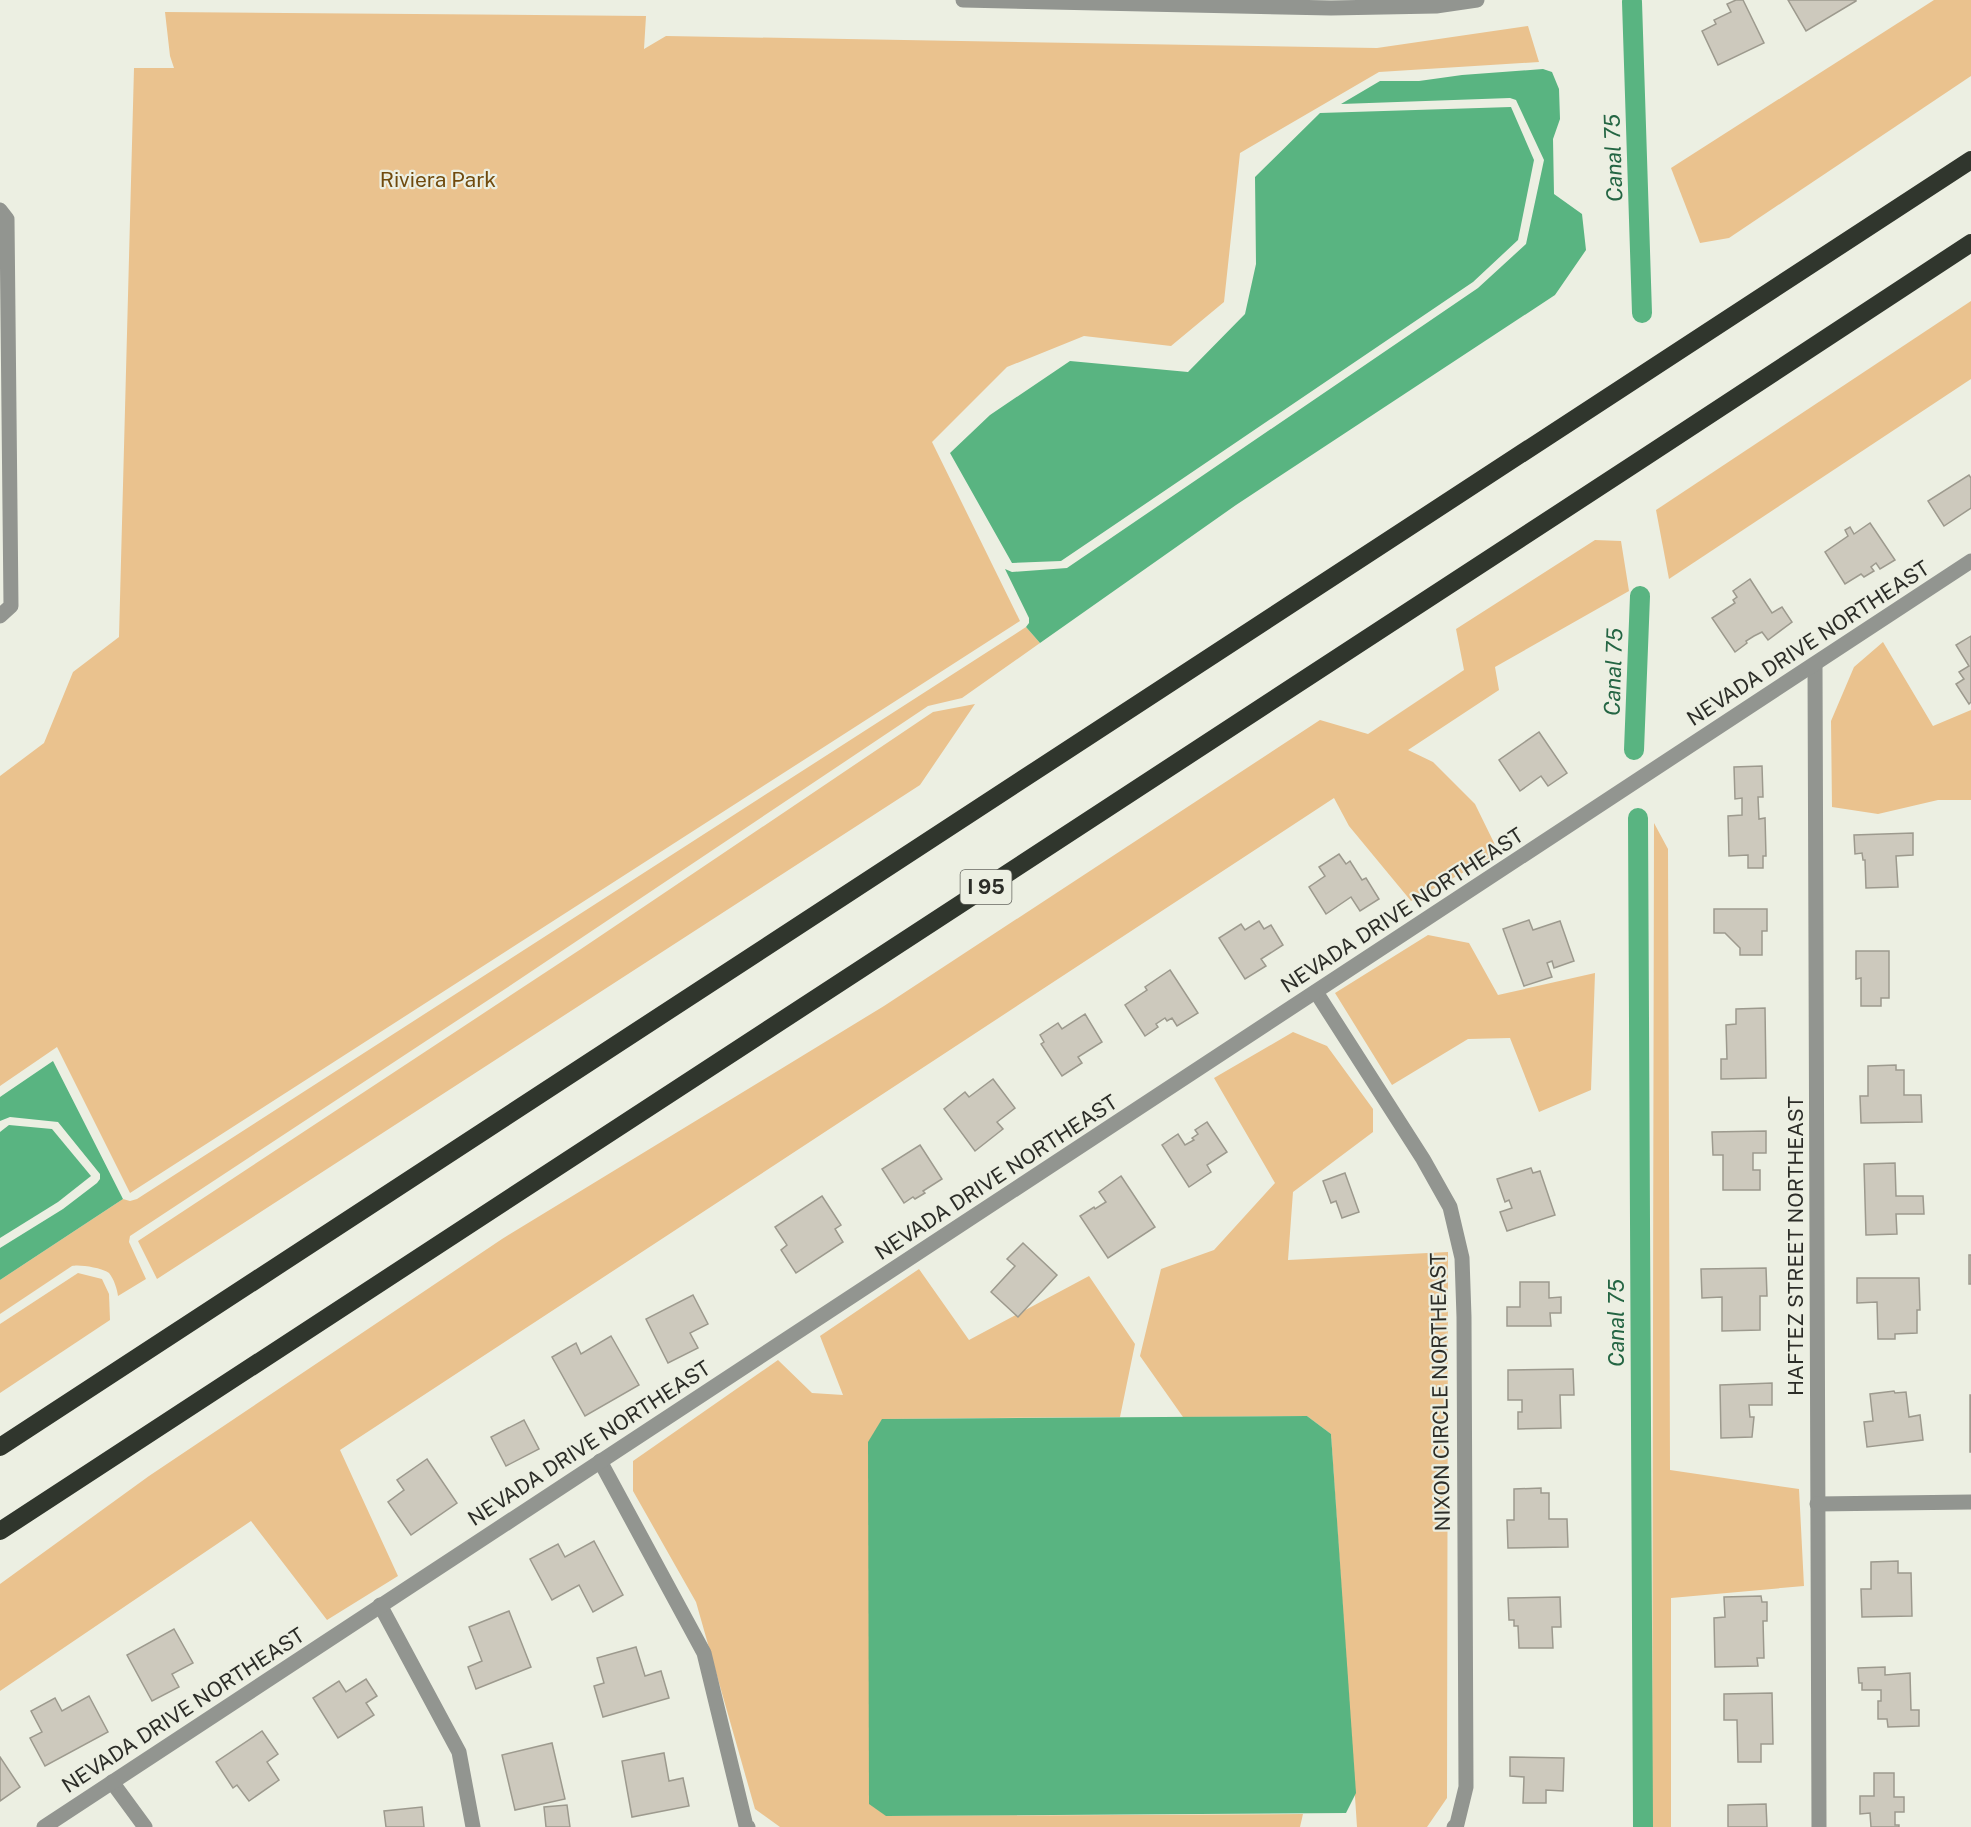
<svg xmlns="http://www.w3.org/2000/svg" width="1971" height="1827" viewBox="0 0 1971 1827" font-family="'Public Sans',sans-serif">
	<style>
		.green { fill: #eac28e }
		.water { fill: #59b481 }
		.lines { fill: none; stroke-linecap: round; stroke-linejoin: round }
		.canal { stroke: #59b481; stroke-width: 20 }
		.building { fill: #cdc9bd; stroke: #9d9a8e; stroke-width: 1.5 }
		.minor { stroke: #929590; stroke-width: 15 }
		.tertiary { stroke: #929590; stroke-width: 15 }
		.motorway { stroke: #30362d; stroke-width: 18 }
		.labels { text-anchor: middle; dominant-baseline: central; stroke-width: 4.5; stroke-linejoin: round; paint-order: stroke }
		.shield { fill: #ecefe2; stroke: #666760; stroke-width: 1.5 }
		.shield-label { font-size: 20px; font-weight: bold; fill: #2c2d28 }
		.park-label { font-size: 21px; fill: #704a0d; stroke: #ecefe2 }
		.street-label { font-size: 21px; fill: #2c2d28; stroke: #ecefe2 }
		.water-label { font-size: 22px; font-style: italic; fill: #246543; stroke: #ecefe2 }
	</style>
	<rect width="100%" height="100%" fill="#ecefe2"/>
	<g class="green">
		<polygon points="1934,0 1971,0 1971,76 1729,238 1700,243 1671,168"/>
		<polygon points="165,12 646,16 644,49 666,36 1377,48 1528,26 1539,62 1379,72 1240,153 1224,302 1171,346 1084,336 1007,367 932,442 1020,621 130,1193 57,1047 0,1086 0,776 44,743 73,672 119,637 134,68 174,68 170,56"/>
		<polygon points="1971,301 1971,379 1669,579 1656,510"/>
		<polygon points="1595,540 1621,541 1629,591 1495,667 1499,690 1408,750 1433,762 1475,804 1499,853 1411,901 1349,826 1334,798 340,1450 398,1576 327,1620 251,1521 0,1691 0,1584 149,1476 502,1239 884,1006 1320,720 1368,734 1464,670 1456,629"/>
		<path d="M1026 627 1040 643 962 698 928 706 511 985 130 1236 129 1242 146 1279 118 1296C117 1289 114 1279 109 1273 103 1268 79 1264 72 1266L0 1314V1280L123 1199 130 1201 137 1199Z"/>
		<polygon points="1883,642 1933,726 1971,710 1971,800 1938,800 1878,814 1832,807 1831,721 1854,667"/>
		<polygon points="975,704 920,785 157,1279 138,1241 581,949 933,712"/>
		<polygon points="1654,823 1668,849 1670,1470 1799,1489 1804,1586 1671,1598 1671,1827 1652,1827"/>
		<polygon points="1428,935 1469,943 1498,995 1595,973 1591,1090 1539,1112 1510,1038 1468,1039 1392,1085 1335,993"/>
		<polygon points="1293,1032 1327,1046 1373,1109 1373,1132 1293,1192 1288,1260 1448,1252 1447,1798 1427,1827 1357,1827 1331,1434 1307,1416 1183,1417 1140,1356 1161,1269 1214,1250 1275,1183 1214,1078"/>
		<polygon points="919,1269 969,1340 1089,1276 1135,1344 1120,1417 882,1419 886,1816 1303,1814 1300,1827 780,1827 755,1809 696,1602 633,1491 633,1461 778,1360 812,1393 843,1395 820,1336"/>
		<polygon points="78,1273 102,1279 109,1294 110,1320 0,1393 0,1324"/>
	</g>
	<g class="water">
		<polygon points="1543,69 1552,72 1559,89 1560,119 1553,139 1554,194 1582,214 1586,250 1555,295 1236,505 1040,643 1026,627 1029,623 1029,618 1005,569 1012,572 1067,568 1478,288 1526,244 1544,160 1516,100 1510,98 1341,104 1380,81 1419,81 1462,75"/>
		<polygon points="1511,107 1534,160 1518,240 1473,282 1061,561 1012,563 950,453 990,415 1070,361 1188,372 1245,314 1256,264 1255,177 1320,113"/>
		<polygon points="53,1061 123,1199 0,1280 0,1248 63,1209 97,1183 100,1179 100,1174 58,1122 10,1117 0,1121 0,1097"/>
		<polygon points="9,1125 52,1129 91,1176 58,1202 0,1238 0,1132"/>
		<polygon points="1307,1416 1331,1434 1356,1793 1346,1813 886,1816 869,1804 868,1442 882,1419"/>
	</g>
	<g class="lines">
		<g class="canal">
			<polyline points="1632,2 1642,313"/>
			<polyline points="1634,750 1640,596"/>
			<polyline points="1638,818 1643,1827"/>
		</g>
	</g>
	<g class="building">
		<polygon points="1736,0 1743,0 1764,43 1718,65 1702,31 1716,24 1714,20 1731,12 1727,4"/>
		<polygon points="1788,0 1856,0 1856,1 1806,31"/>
		<polygon points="1969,475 1971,478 1971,508 1944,526 1928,501"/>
		<polygon points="1870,523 1895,560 1880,569 1876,563 1871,567 1874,571 1864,577 1861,574 1845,584 1825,552 1848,536 1845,530 1850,527 1854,534"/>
		<polygon points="1750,579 1772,613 1782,607 1792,622 1768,640 1762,632 1754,636 1746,641 1747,643 1735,652 1712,618 1735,603 1733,600 1737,597 1733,591"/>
		<polygon points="1971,636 1971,702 1969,704 1956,684 1964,679 1959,672 1969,666 1956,645"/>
		<polygon points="1539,732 1567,773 1548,786 1541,776 1520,791 1499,760"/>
		<polygon points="1762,766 1763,797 1758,797 1759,819 1765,818 1766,856 1763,856 1763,868 1748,868 1748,855 1729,856 1728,816 1742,815 1742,798 1735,799 1734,767"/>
		<polygon points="1913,833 1913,855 1896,856 1898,887 1866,888 1865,860 1863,860 1862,853 1855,854 1854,835"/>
		<polygon points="1339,854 1346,864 1350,861 1362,880 1366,878 1379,899 1360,911 1351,897 1326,914 1309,887 1325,876 1319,867"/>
		<polygon points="1714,909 1767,909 1767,931 1762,931 1762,955 1740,955 1740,948 1725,933 1714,933"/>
		<polygon points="1529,920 1533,930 1560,921 1574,961 1554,968 1552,961 1547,963 1552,977 1524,986 1503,929"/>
		<polygon points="1259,921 1264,929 1271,925 1283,945 1261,959 1266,966 1245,979 1219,938 1241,924 1245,930"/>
		<polygon points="1856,951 1889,951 1889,998 1881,998 1881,1006 1861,1006 1861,978 1856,979"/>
		<polygon points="1170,970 1198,1013 1177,1026 1172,1018 1167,1021 1165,1018 1156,1024 1158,1027 1145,1036 1125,1005 1147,990 1145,987"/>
		<polygon points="1765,1008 1766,1078 1721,1079 1721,1059 1727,1059 1726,1025 1736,1024 1736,1009"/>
		<polygon points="1085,1014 1102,1042 1078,1057 1082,1063 1062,1076 1041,1044 1044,1042 1040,1035 1058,1023 1062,1029"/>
		<polygon points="1896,1065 1896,1070 1904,1070 1904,1095 1921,1095 1922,1122 1861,1123 1860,1096 1868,1096 1868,1066"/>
		<polygon points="993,1079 1015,1108 997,1122 1003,1129 975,1151 944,1109 965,1092 969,1097"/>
		<polygon points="1207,1122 1227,1152 1207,1165 1211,1172 1189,1187 1162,1145 1178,1134 1185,1145 1194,1140 1192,1138 1198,1134 1195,1130"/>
		<polygon points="1766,1131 1766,1153 1753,1153 1753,1170 1760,1170 1760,1190 1723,1190 1723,1155 1713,1155 1712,1132"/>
		<polygon points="920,1145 942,1179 923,1191 925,1193 915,1199 913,1197 904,1203 882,1169"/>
		<polygon points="1895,1163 1896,1196 1923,1196 1924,1214 1896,1214 1897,1234 1866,1235 1864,1164"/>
		<polygon points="1531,1168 1533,1173 1540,1171 1555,1215 1507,1231 1500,1212 1512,1208 1509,1200 1505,1202 1497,1179"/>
		<polygon points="1345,1173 1359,1212 1342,1218 1336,1201 1331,1203 1323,1181"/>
		<polygon points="1121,1176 1155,1227 1108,1258 1080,1216 1094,1207 1095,1209 1106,1202 1099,1192"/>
		<polygon points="822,1196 841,1225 835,1229 843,1242 796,1273 781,1250 787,1245 775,1227"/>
		<polygon points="1023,1243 1057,1275 1018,1317 991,1292 1015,1266 1007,1259"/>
		<rect x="1969" y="1255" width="2" height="29"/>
		<polygon points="1766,1268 1767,1296 1760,1296 1760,1330 1722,1331 1722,1297 1702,1298 1701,1269"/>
		<polygon points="1857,1278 1919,1278 1920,1310 1917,1310 1917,1333 1895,1334 1895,1339 1878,1339 1877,1302 1857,1303"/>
		<polygon points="1520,1282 1549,1282 1549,1298 1561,1297 1561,1313 1550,1313 1551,1326 1507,1326 1507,1307 1520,1307"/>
		<polygon points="693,1295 708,1324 690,1333 698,1348 668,1363 646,1319"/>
		<polygon points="611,1336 639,1385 585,1416 552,1357 576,1343 581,1354"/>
		<polygon points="1573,1369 1574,1395 1560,1395 1561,1428 1518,1429 1518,1412 1522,1412 1522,1400 1508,1400 1508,1370"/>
		<polygon points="1772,1383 1772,1405 1749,1405 1750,1417 1754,1417 1752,1437 1721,1438 1720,1385"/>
		<polygon points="1894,1391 1895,1393 1906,1392 1909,1417 1920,1415 1923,1440 1867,1447 1864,1422 1873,1421 1870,1394"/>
		<rect x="1970" y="1395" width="1" height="57"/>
		<polygon points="524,1420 539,1449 506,1466 491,1437"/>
		<polygon points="427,1459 457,1503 411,1535 388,1502 404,1490 397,1480"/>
		<polygon points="1541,1488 1541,1493 1549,1493 1549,1519 1567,1519 1568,1547 1508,1548 1507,1520 1514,1520 1514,1489"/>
		<polygon points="594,1541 623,1595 593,1612 579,1585 552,1600 530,1559 558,1544 565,1557"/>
		<polygon points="1898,1561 1898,1573 1911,1573 1912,1616 1862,1617 1861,1589 1871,1589 1871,1562"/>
		<polygon points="1761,1596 1762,1602 1767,1602 1767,1621 1763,1621 1764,1658 1757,1658 1758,1666 1715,1667 1714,1618 1725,1617 1724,1597"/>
		<polygon points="1560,1597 1561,1627 1552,1627 1553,1648 1519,1648 1518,1626 1514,1626 1514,1620 1509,1620 1508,1598"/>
		<polygon points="509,1611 531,1667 476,1689 468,1667 482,1661 469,1627"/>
		<polygon points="174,1629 193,1663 172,1674 179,1687 152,1701 127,1655"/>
		<polygon points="636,1647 645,1676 661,1671 669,1698 603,1717 594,1686 604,1683 597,1658"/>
		<polygon points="1885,1667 1885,1675 1910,1673 1911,1710 1919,1710 1919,1726 1888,1727 1887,1719 1878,1719 1878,1701 1881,1701 1881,1690 1862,1690 1862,1683 1859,1683 1858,1668"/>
		<polygon points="366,1679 377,1696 366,1703 374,1715 338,1738 313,1698 339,1681 346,1692"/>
		<polygon points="1772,1693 1773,1744 1761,1744 1761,1762 1738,1762 1737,1720 1724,1720 1724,1694"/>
		<polygon points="89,1696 108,1732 45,1766 30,1738 42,1732 31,1711 55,1698 62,1711"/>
		<polygon points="262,1731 278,1754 267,1762 279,1780 249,1801 237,1785 233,1788 216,1762"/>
		<polygon points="552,1743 565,1799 515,1810 502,1755"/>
		<polygon points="664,1753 669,1781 683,1778 689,1806 632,1817 622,1761"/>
		<polygon points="0,1757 20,1787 0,1801"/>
		<polygon points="1510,1757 1564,1758 1563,1791 1546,1790 1546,1803 1523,1803 1524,1777 1510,1776"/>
		<polygon points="1874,1773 1894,1773 1894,1797 1904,1797 1904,1812 1895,1812 1895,1825 1899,1825 1899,1827 1871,1827 1870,1813 1860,1814 1860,1796 1874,1796"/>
		<polygon points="1766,1804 1767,1827 1728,1827 1728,1805"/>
		<polygon points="567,1805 570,1827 546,1827 544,1807"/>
		<polygon points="422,1807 424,1827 386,1827 384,1811"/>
	</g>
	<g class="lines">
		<g class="minor">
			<polyline points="0,210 7,219 11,606 0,616"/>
			<polyline points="1815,664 1819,1827"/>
			<polyline points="1316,992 1423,1159 1450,1207 1462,1258 1464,1317 1466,1787 1457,1824 1454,1827"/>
			<polyline points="600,1461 704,1653 746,1826 748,1827"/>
			<polyline points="1817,1504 1971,1502"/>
			<polyline points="380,1605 459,1752 473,1827"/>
			<polyline points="112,1782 145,1827"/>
			<polyline points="44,1827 1971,561"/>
		</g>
		<polyline class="tertiary" points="963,0 1331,8 1436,6 1477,0"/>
		<g class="motorway">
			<polyline points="0,1447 1971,160"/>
			<polyline points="0,1531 1642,459 1971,243"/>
		</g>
	</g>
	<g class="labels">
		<rect class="shield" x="960.5" y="870" width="51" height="34" rx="4.5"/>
		<g class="shield-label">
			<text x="986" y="887">I 95</text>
		</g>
		<g class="park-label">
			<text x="438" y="179">Riviera Park</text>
		</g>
		<g class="street-label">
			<text transform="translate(1808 643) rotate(-33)">NEVADA DRIVE NORTHEAST</text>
			<text transform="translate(1402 910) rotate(-33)">NEVADA DRIVE NORTHEAST</text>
			<text transform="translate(996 1177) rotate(-33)">NEVADA DRIVE NORTHEAST</text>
			<text transform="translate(1795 1246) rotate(-90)">HAFTEZ STREET NORTHEAST</text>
			<text transform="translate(1440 1392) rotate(-91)">NIXON CIRCLE NORTHEAST</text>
			<text transform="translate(589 1443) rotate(-33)">NEVADA DRIVE NORTHEAST</text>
			<text transform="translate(183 1710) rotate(-33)">NEVADA DRIVE NORTHEAST</text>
		</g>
		<g class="water-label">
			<text transform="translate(1613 158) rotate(-92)">Canal 75</text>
			<text transform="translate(1613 672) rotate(-88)">Canal 75</text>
			<text transform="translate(1616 1323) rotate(-90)">Canal 75</text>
		</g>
	</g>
</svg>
